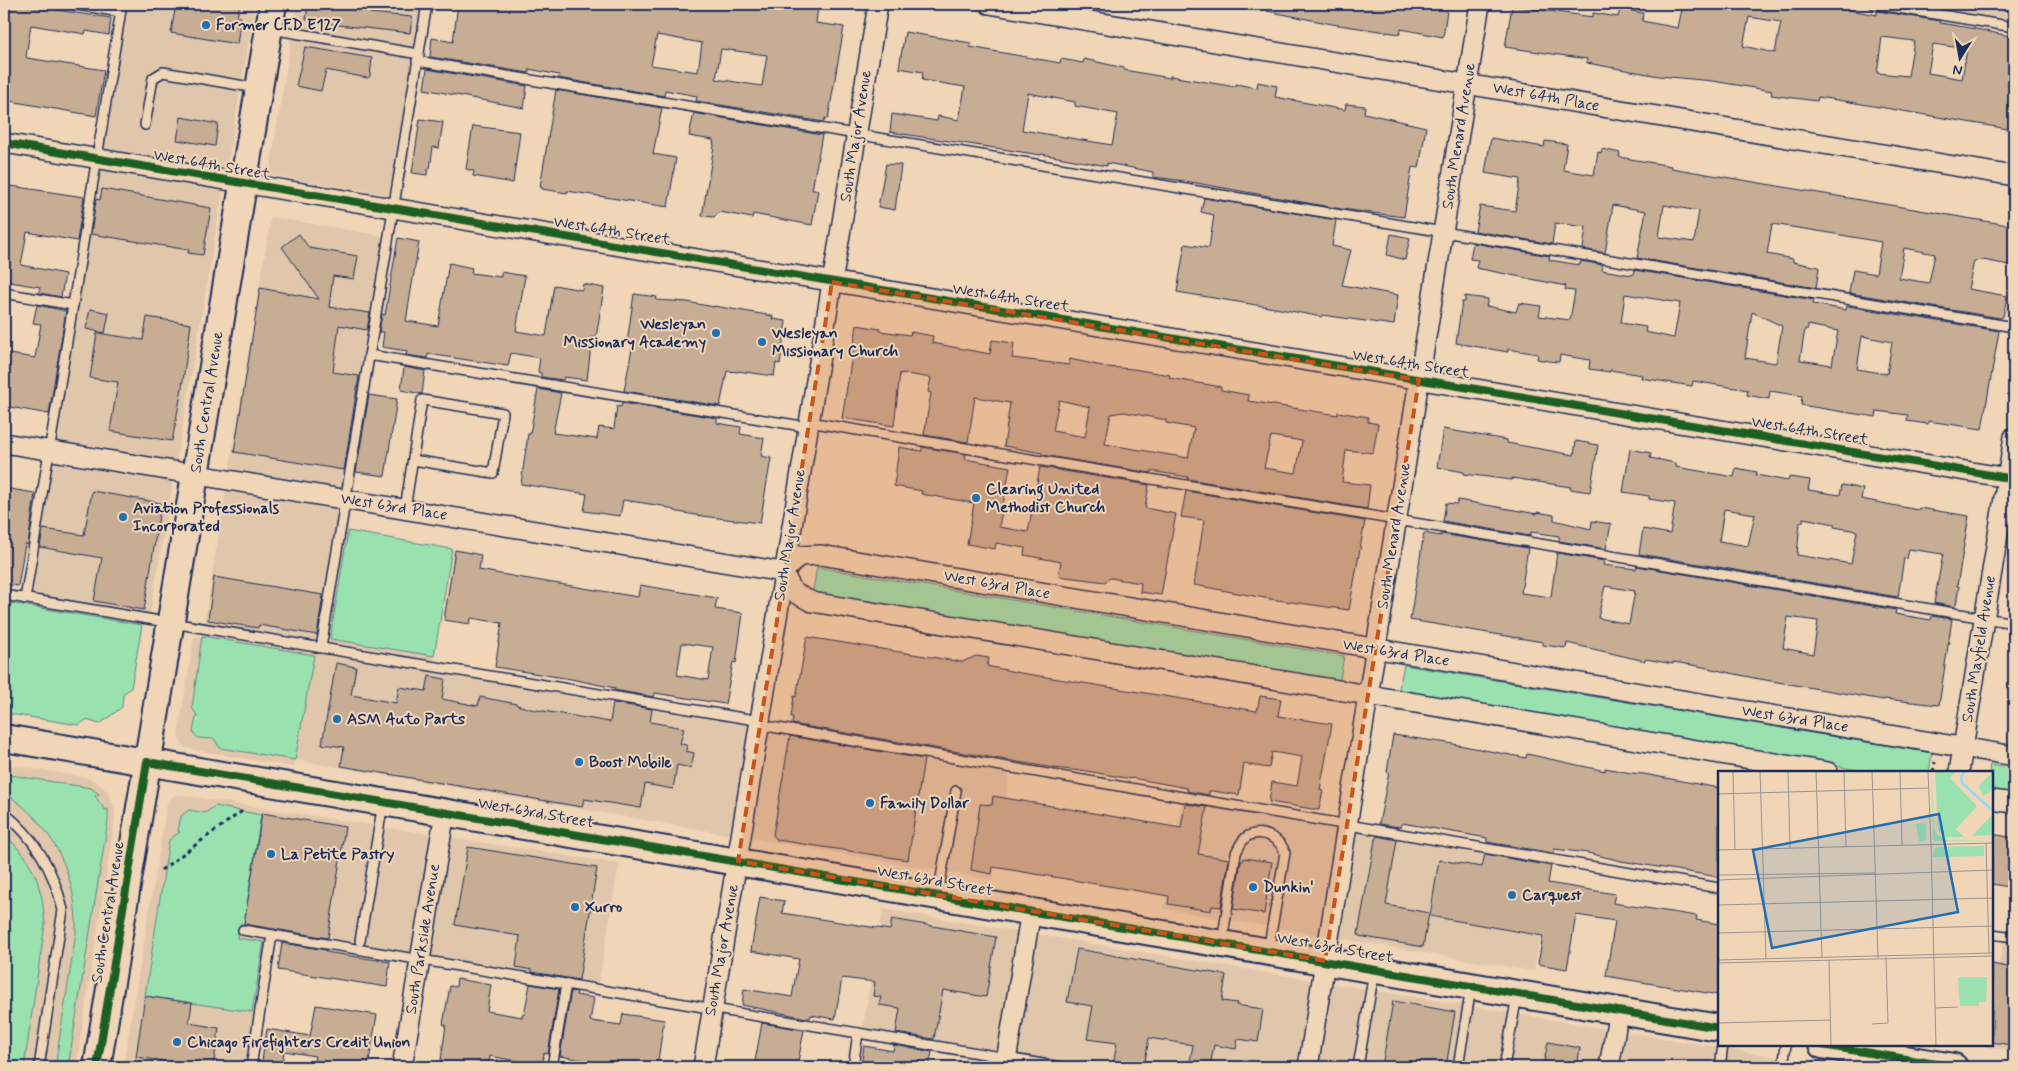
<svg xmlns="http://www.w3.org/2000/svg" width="2018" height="1071" viewBox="0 0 2018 1071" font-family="Mynerve,sans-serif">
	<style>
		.built { fill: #e0c6ab }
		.green { fill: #9ae1b0; stroke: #5a8887 }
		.building { fill: #c8ad95; stroke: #1b2f5e; fill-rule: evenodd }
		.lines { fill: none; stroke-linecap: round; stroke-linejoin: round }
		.lane-casing { stroke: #1b2f5e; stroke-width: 12 }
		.street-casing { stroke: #1b2f5e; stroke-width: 22 }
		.secondary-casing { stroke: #1b2f5e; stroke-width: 30 }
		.path { stroke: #1b2f5e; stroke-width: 3; stroke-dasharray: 4 4; stroke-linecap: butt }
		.lane { stroke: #f0d5b7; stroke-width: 9 }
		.street { stroke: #f0d5b7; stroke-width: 19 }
		.secondary { stroke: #f0d5b7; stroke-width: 26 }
		.cycleway-casing { stroke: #f0d5b7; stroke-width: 11 }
		.cycleway { stroke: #1b5e20; stroke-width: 8 }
		.marked { fill: #c95318; fill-opacity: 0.2; stroke: #c95318; stroke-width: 4; stroke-dasharray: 10 6; stroke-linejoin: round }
		.poi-dot { fill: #1f6fb2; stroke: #f0d5b7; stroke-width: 2 }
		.labels { text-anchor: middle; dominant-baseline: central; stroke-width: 4; stroke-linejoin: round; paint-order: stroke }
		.poi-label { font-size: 16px; font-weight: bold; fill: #1b2f5e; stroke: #f0d5b7; text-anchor: start }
		.street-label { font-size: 16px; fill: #1b2f5e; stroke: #f0d5b7 }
		.inset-river { fill: none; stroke: #94dbf6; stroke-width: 2.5 }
		.inset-road { fill: none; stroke: #9b9393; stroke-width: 1 }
		.view { fill: #1f6fb2; fill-opacity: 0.15; stroke: #1f6fb2; stroke-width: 2.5 }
		.inset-edge { fill: none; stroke: #1b2f5e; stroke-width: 2.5 }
	</style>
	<rect width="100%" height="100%" fill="#f0d5b7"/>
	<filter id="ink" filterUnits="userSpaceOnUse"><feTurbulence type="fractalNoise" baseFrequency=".02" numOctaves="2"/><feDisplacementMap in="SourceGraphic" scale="10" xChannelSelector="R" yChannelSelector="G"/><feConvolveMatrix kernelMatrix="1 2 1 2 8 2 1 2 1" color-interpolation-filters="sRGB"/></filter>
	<g filter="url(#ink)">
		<g class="built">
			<polygon points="122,4 255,4 150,614 23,594"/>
			<polygon points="297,4 433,4 402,197 269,175"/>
			<polygon points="1844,4 2014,4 2014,32"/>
			<polygon points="271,217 395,238 348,531 452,549 431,672 1010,770 993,880 296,760 294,767 185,748 178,736 194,637 202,636"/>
			<polygon points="4,764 84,777 95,781 107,791 114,807 115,817 76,1067 4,1067"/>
			<polygon points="174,795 180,795 619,864 598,986 272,935 250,1067 123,1067 167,804"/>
			<polygon points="1182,800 1552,862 1534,971 1164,909"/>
			<polygon points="883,909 1836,1067 1078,1067 862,1032"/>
			<polygon points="2004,937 2014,938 2014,1051 1986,1047 1986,1045 1992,1045 1992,1011"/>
		</g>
		<g class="green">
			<polygon points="348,531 452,549 434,656 330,639"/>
			<polygon points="817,567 1344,656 1339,685 812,595"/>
			<polygon points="4,602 142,625 131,688 123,694 122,707 100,724 86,720 79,725 4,713"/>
			<polygon points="202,636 314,655 295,760 220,748 214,739 198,738 193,732 196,717 198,717 192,708"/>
			<polygon points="1404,665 1932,753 1929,772 1871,772 1398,693"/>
			<polygon points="1990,765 2014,769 2014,795 1992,791 1992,772 1989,772"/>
			<path d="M4 774 91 788 99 794 95 796 105 810 108 809V821L68 1067H55L76 933C78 878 53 822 4 793Z"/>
			<polygon points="215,806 261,815 244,924 240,924 237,938 264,942 252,1012 145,996 169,840 180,832 178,831 181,816 189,810 205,813"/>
			<polygon points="4,833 25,856 36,877 42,898 45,924 24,1067 4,1067"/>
		</g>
		<g class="building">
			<polygon points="4,4 15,4 111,18 109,35 86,31 85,34 31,25 26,56 27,58 104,70 96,116 4,100 4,54 9,24 4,24"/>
			<polygon points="176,4 240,4 237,17 241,17 237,44 171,33"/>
			<polygon points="308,4 346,4 371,8 370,13 412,17 410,33 312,22 313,20 306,19"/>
			<path d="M458 4H729L728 6 776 11 778 4 818 7 816 23 844 27 828 119 825 118 824 122 696 101 697 96 665 90 664 96 558 78 559 75 529 69V73L430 57 432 38 453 42ZM657 35 702 43 698 72 651 65ZM721 49 767 55 762 86 716 79Z"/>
			<polygon points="1268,4 1448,4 1443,37 1401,29 1400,34 1332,24 1267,11"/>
			<path d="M1683 4H1816L1877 15V11L1940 21V23L1971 28 2014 37V130L1850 102 1818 97 1817 101 1771 95 1772 91 1713 81 1659 76 1587 63V59L1505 47 1512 6 1593 17V13L1618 17 1620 9 1643 13 1642 21 1678 28ZM1749 17 1781 22 1775 53 1743 46ZM1882 37 1914 41 1908 76 1877 73ZM1933 44 1967 49 1962 79 1928 73Z"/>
			<polygon points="1911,4 1943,4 1942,9"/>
			<path d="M905 32 971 43 970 47 1060 63 1061 59 1083 63 1084 59 1124 68V70L1170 78V76L1236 87V84L1257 88 1258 82 1277 86 1275 97 1345 110 1346 104 1365 106 1364 113 1426 127 1419 168 1412 167 1404 217 1341 209 1185 181 1153 177V172L1107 163V166L1041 154V155L890 132 892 114 937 121 938 116 959 120 965 87 922 80 923 72 899 68ZM1028 93 1075 102V106L1118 114 1112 145 1022 130Z"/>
			<polygon points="305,47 372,58 370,76 368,78 326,70 321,91 296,86"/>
			<polygon points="427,69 527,86 524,108 424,89"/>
			<polygon points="556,90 662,108 653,154 676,158 668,207 567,191 567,193 542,189 542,187 540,187"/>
			<polygon points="694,113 822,135 812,190 818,190 812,225 753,214 752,218 720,212 714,217 702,216 714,146 713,140 689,136"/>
			<polygon points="181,117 218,124 215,146 177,140"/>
			<polygon points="420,119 443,122 439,148 433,147 430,169 428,169 427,175 412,173"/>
			<polygon points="473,126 520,132 513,183 473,176 474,171 466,169"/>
			<path d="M1491 138 1544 147 1545 141 1567 144 1563 170 1594 175 1598 152 1601 153 1602 149 1620 153 1619 157 1671 166V168L2014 226 2009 265 1983 260 1974 261 1968 289 2007 296 2003 317 2000 318 1849 293 1853 270 1876 274 1881 242 1824 232 1772 224 1767 254 1793 259V262L1819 267 1816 288 1637 258 1646 211 1613 205 1605 253 1583 249 1586 227 1555 223 1552 244 1475 231 1480 206 1515 211 1520 179 1485 173ZM1664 205 1699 211 1694 242 1659 237ZM1904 248 1935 254 1929 283 1899 278Z"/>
			<polygon points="886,164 901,165 895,210 878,207"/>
			<polygon points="4,185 84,197 77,241 27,232 21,265 65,274 61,297 39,293 40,287 4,281"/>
			<polygon points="102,189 211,208 203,255 188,253 189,250 91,234 96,199 100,200"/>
			<polygon points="1204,198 1336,220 1332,246 1351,250 1342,285 1398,295 1394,325 1322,315 1322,317 1275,308 1177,292 1185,244 1209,248 1214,215 1201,212"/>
			<polygon points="299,234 309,248 358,256 354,279 333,276 329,307 370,313 367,330 339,325 333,372 359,376 344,470 234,452 260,288 319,299 282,247"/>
			<polygon points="1391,234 1410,238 1405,260 1387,255"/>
			<polygon points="398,238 419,242 406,321 438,326 449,263 472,268 471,273 501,277 501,272 525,276 516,331 546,336 554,285 582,290 583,284 604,288 596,338 592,337 587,380 564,377 563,380 541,377 541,373 538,372 540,358 511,353 508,366 428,354 427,358 406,355 407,351 382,347 384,332 379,332 382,314 385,315"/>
			<path d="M1473 243 1550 256 1549 260 1580 265 1581 261 1603 265 1602 270 1632 275 1634 274 1635 270 1814 300 1813 304 1846 310 1847 306 1999 331 1982 429 1928 421V424L1907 421 1908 415 1877 411 1876 417 1850 413 1801 405 1802 396 1770 391 1769 399 1747 395 1748 390 1693 381 1692 386 1641 378 1642 375 1610 370V372L1589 369 1590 360 1560 355 1559 362 1548 361 1537 359 1538 354 1508 349V352L1456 343 1462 302H1465V296L1488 299 1486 306 1516 312 1519 303 1541 306 1539 316 1570 320 1575 291 1565 290 1566 286 1476 268 1478 260 1470 259ZM1625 294 1680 303 1674 338 1645 332 1646 327 1621 323ZM1752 312 1782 326 1776 363 1745 358ZM1808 325 1838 331 1832 365 1800 360 1805 329H1808ZM1862 336 1892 342 1887 374 1857 369Z"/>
			<polygon points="634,294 657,297 656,300 687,302 714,307 714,306 773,316 772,319 786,321 780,364 776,363 774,376 738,371 738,372 727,371 720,406 624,391 633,343 627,343"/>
			<polygon points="37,305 66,311 49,414 4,406 4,353 35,358 41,324 33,323"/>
			<polygon points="90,309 109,313 105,333 86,329"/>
			<polygon points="147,317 191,324 181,394 172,441 110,431 118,382 90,378 97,333 143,340"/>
			<path d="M857 325 880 329V331L910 335 911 332 933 336 932 343 990 354 992 340 1014 343 1012 358 1069 365 1070 359 1107 367 1133 369 1170 375 1169 378 1221 387V390L1249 395 1248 401 1338 415V412L1368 417V422L1378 424 1373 453 1346 450 1342 482 1370 485 1367 509 1188 479V477L1151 471V473L1042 455V453L1004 446 1010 403 975 397 968 442 924 435 931 393 928 392 931 378 900 373 894 426 842 418ZM1059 400 1090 407 1085 437 1053 431ZM1124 412 1166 420V423L1194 428 1188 458 1105 444 1111 414ZM1271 436 1302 441 1296 473 1264 468Z"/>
			<polygon points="404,367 425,371 422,394 401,390"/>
			<polygon points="538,389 561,393 553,433 597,439 599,427 614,429 617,406 621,407 622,403 717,418 717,423 741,427 740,434 764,438 761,456 771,458 760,523 702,516 678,512 663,506 623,500 620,516 584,511 587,494 521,484 528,434 530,434"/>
			<polygon points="369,395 397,399 385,476 356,472"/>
			<polygon points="1443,429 1507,440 1507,443 1574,455 1576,441 1598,445 1590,492 1570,489 1571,487 1512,478 1512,480 1464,474 1464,472 1437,467"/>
			<polygon points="899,447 922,451 922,447 966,454 965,459 1010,467 999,527 1028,532 1040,467 1149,485 1145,508 1176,514 1161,595 1140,592 1141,583 1110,578 1105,582 1058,576 1061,562 1024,555 1025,548 996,543 995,549 967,544 974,503 921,494 922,491 894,486"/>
			<path d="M1630 449 1651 453 1650 458 1676 463V467L1734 477 1736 468 1757 472 1756 475 1788 481 1789 477 1810 480 1808 490 1840 495 1842 485 1863 489 1861 499 1918 510 1919 508 1969 516 1957 586H1959L1956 605 1954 607 1934 603 1943 554 1909 549 1907 559 1904 558 1898 597 1639 554 1643 529 1670 534 1675 503 1649 499V496L1623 492ZM1724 509 1755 514 1748 546 1719 541ZM1803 518 1835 524 1834 527 1857 531 1851 564 1797 555 1800 522H1803Z"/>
			<polygon points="4,488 35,493 28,545 25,544 18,586 4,584"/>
			<polygon points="92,491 161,503 144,610 94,601 102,558 40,547 43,529 84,535"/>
			<polygon points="1186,491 1365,521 1349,610 1270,599 1194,585 1204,520 1181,517"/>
			<polygon points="1458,500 1537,514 1537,512 1554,515 1554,520 1591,529 1592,521 1611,524 1606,549 1559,541 1559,536 1531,532 1530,536 1443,521 1446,503 1457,504"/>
			<path d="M1424 533 1441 536V534L1528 548 1521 593 1551 597 1557 553 1604 561 1603 565 1636 569 1637 566 1896 610 1895 614 1931 620 1932 616 1952 619 1939 705 1884 699V700L1754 678 1698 666 1673 662V664L1646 659 1645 661 1567 643 1566 648 1543 645V642L1410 620ZM1605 586 1635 591 1629 624 1598 618ZM1788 617 1818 621 1813 654 1783 648Z"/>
			<path d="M455 550 481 555 479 570 517 577 638 597 640 585 717 598 715 609 743 613 736 663 733 662 725 704 655 693 654 697 614 690 615 688 571 679 495 667 502 623 471 618 470 624 444 620ZM682 643 713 647 708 680 677 675Z"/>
			<polygon points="214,577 323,595 317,635 259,625 258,628 208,620"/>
			<polygon points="807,637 962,662 976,656 989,658 987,666 1015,672 1257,711 1260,696 1281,699 1278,716 1332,724 1320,790 1323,791 1319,810 1269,802 1272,782 1297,786 1302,757 1272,752 1269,768 1244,764 1239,795 1212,791 1209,791 1209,795 1187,791 1187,788 1132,778 1131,779 1081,770 1081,771 1054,768 792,724 793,717 791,717 794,696 796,697"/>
			<polygon points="336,663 356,667 351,695 396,703 399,687 426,691 429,676 445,679 442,699 478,706 480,697 517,704 517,705 531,709 610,722 613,703 652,709 650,722 684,728 680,744 687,745 686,751 694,753 691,768 677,765 673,789 645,784 641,808 584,799 582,807 341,766 344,747 322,744"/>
			<polygon points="1393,735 1448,743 1526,758 1527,754 1605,771 1605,768 1631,773 1644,774 1719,788 1719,877 1621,861 1588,853 1554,849 1553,853 1487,842 1487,838 1402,823 1400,827 1379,824 1389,772 1387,772"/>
			<polygon points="790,736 924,759 908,860 777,840 773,835"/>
			<polygon points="993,796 1181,828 1185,804 1207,807 1198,854 1229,859 1221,907 1212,906 1211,911 1168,904 1169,896 993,867 992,874 971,870 980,804 992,805"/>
			<polygon points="262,813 345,827 328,938 244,924"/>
			<polygon points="1992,834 2014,838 2014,888 1992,884"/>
			<polygon points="1377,836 1397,840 1386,905 1429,913 1423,947 1359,936 1358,934 1375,840"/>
			<polygon points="468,847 597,868 579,980 532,972 532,970 516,967 520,936 455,925"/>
			<polygon points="1485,854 1551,866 1548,883 1615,894 1613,903 1697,916 1696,920 1719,924 1719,995 1606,976 1615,921 1576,915 1567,969 1538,964 1543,936 1430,916 1439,860 1482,867"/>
			<polygon points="1244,858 1272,862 1264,914 1233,909 1241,861 1243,861"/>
			<polygon points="760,897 784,901 782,913 890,930 892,919 996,937 986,997 943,990 934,1039 896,1033 900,1008 879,1005 881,997 873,996 875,982 842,978 835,1019 811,1015 810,1018 807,1018 742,1005 744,989 792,997 796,974 799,959 751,951"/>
			<polygon points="282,943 326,950 326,952 390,962 387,987 278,970"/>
			<polygon points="1077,949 1226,975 1222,1001 1237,1003 1236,1005 1263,1009 1258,1042 1238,1039 1236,1049 1214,1045 1210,1067 1189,1067 1193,1045 1149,1038 1144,1067 1113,1065 1117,1043 1087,1039 1093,1006 1067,1002"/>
			<polygon points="1992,964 2014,968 2014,1024 2011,1045 1992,1042"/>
			<polygon points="457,979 491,985 487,1011 522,1017 522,1014 524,1015 530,984 559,989 548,1054 544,1053 542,1067 521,1066 522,1062 490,1056 488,1067 440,1067 446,1025 443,1024 450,986 456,987"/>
			<polygon points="571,991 577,992 576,995 594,998 590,1021 621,1025 623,1014 664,1020 657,1067 598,1067 599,1063 560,1056"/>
			<polygon points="145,996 192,1003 189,1023 219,1028 213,1067 177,1067 163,1065 164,1061 136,1057"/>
			<polygon points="1393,1001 1455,1012 1446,1067 1382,1067"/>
			<polygon points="316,1005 377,1015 368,1066 357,1064 357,1067 313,1067 315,1056 284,1051 282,1067 261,1067 267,1029 310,1036"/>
			<polygon points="762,1023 804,1030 797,1067 754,1067"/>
			<polygon points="1548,1042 1580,1048 1577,1067 1543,1067"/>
			<polygon points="894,1045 932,1052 929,1067 861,1067 864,1046 893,1051"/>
		</g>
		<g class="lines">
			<g class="lane-casing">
				<g id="lane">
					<polyline points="72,4 120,12"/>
					<polyline points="1874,4 2014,27"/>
					<polyline points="271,29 419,54"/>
					<polyline points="417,61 2014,327"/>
					<polyline points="145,125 153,78 163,72 256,88"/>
					<polyline points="4,293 73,305"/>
					<polyline points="369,355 808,427"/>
					<polyline points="809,422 2014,623"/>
					<polyline points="405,509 422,400 503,413 493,473 413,460"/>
					<polyline points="4,595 761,721"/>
					<polyline points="25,599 122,4"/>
					<polyline points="321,648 427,4"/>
					<polyline points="760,725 1719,888"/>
					<path d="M4 813C35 837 54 872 63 910L39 1067"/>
					<polyline points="938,895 956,791"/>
					<polyline points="243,930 1061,1067"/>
					<polyline points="1992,934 2014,937"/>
					<polyline points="360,941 383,803"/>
					<path d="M1222 942 1236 853C1239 847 1242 839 1248 836 1263 829 1281 839 1285 853L1268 951"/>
					<polyline points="251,1067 272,935"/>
					<polyline points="552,1067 566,984"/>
					<polyline points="853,1067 858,1033"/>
					<polyline points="1358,1067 1374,972"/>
					<polyline points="1458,1067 1471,988"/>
					<polyline points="1504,1067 1517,996"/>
					<polyline points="1720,1067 1723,1045"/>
					<polyline points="1783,1067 1786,1045"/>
				</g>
			</g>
			<g class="street-casing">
				<g id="street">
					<polyline points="989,4 2014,176"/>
					<polyline points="4,143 2014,479"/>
					<polyline points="4,443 783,572"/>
					<polyline points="783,572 799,556 821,555 2014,756"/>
					<polyline points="783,572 793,592 812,602 1828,772"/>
					<polyline points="1959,772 2014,437"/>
					<polyline points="1992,800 2014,803"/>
					<polyline points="402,1067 445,812"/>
					<polyline points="703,1067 878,4"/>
					<polyline points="1005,1067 1031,911"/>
					<polyline points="1308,1067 1480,4"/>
					<polyline points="1609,1067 1619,1010"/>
				</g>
			</g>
			<g class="secondary-casing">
				<g id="secondary">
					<polyline points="4,738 1719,1028"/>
					<polyline points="1822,1045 1954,1067"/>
					<polyline points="97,1067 273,4"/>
				</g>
			</g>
			<g class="path">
				<polyline points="1933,772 1935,762"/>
				<polyline points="161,870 245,809"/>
			</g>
			<use href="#lane" class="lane"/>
			<use href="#street" class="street"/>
			<use href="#secondary" class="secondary"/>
			<g class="cycleway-casing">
				<g id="cycleway">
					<polyline points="4,143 2014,479"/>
					<polyline points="1822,1045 1954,1067"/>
					<polyline points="97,1067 147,762 1719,1028"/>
				</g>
			</g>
			<use href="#cycleway" class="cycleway"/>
		</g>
	</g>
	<path class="marked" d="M832 282 1419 380 1325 961 738 861Z"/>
	<g class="poi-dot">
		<circle cx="206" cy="25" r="5"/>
		<circle cx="716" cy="333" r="5"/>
		<circle cx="762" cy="342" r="5"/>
		<circle cx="976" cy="498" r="5"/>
		<circle cx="123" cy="517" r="5"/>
		<circle cx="337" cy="719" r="5"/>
		<circle cx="579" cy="762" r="5"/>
		<circle cx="870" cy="803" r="5"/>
		<circle cx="271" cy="854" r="5"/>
		<circle cx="1253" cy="887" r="5"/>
		<circle cx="1512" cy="895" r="5"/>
		<circle cx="575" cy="907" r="5"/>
		<circle cx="177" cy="1042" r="5"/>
	</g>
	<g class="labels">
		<g class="poi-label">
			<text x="216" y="25">Former CFD E127</text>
			<text x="706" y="324" text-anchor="end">Wesleyan<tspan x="706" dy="18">Missionary Academy</tspan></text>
			<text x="772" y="333">Wesleyan<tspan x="772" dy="18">Missionary Church</tspan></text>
			<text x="986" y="489">Clearing United<tspan x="986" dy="18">Methodist Church</tspan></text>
			<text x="133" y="508">Aviation Professionals<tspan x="133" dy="18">Incorporated</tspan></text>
			<text x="347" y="719">ASM Auto Parts</text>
			<text x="589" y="762">Boost Mobile</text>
			<text x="880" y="803">Family Dollar</text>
			<text x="281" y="854">La Petite Pastry</text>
			<text x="1263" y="887">Dunkin'</text>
			<text x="1522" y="895">Carquest</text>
			<text x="585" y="907">Xurro</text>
			<text x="187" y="1042">Chicago Firefighters Credit Union</text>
		</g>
		<g class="street-label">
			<text transform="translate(1546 97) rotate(10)">West 64th Place</text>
			<text transform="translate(856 136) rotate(-81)">South Major Avenue</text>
			<text transform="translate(1459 136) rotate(-81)">South Menard Avenue</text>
			<text transform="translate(212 165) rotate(10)">West 64th Street</text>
			<text transform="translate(612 231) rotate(9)">West 64th Street</text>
			<text transform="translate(1011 298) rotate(9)">West 64th Street</text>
			<text transform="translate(1411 364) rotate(9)">West 64th Street</text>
			<text transform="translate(207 402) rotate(-81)">South Central Avenue</text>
			<text transform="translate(1810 431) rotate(9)">West 64th Street</text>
			<text transform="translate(394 507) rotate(9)">West 63rd Place</text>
			<text transform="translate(790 535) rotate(-81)">South Major Avenue</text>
			<text transform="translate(1394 536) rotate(-81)">South Menard Avenue</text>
			<text transform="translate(997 585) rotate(10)">West 63rd Place</text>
			<text transform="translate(1979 649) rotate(-81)">South Mayfield Avenue</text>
			<text transform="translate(1396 653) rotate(9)">West 63rd Place</text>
			<text transform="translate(1795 719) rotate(9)">West 63rd Place</text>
			<text transform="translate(536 813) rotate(10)">West 63rd Street</text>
			<text transform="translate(935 881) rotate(10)">West 63rd Street</text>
			<text transform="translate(108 912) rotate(-81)">South Central Avenue</text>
			<text transform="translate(423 939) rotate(-81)">South Parkside Avenue</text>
			<text transform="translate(1335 948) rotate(10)">West 63rd Street</text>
			<text transform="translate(722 950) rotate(-80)">South Major Avenue</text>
		</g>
	</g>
	<g transform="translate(1718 771)">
		<rect width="275" height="275" fill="#f0d5b7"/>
		<path d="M213 0 216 57 219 64 228 69H275L217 70 215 69ZM217 0H238L232 7 259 35 238 58 246 66H228L220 59ZM275 0V19L265 25 261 15ZM275 45V64L254 65 272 46ZM208 52V69L201 71 198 53ZM266 75V85L215 86 216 78 219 76ZM240 206H269L268 231H261V235H242Z" fill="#9ae1b0"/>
		<path class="inset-river" d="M246 0 243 7 245 13 275 40"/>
		<path class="inset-road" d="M15 0 17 79M42 0 48 188M70 0 72 77M98 0 104 187M126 0 128 76M154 0 160 187M182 0 184 74M210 0 213 74M0 23 211 17M268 72 271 182M213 74 218 275M0 79 275 72M0 104 157 102M0 109 275 99M0 134 275 127M0 162 275 155M0 189 275 182M111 189 113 275M0 192 275 185M217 237 240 236M0 252 112 249M154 253 170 252 168 186"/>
		<path class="view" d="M221 43 240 141 54 177 35 79Z"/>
		<rect width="275" height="275" class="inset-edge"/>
	</g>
	<rect width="2018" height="1071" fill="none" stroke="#f0d5b7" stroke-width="20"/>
	<rect x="10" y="10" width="1998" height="1051" fill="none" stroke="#1b2f5e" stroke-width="2" filter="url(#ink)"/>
	<g transform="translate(1960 58) rotate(191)" stroke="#f0d5b7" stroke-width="4" paint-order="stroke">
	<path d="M0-4L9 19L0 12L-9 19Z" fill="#1b2f5e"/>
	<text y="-8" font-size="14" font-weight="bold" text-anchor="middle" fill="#1b2f5e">N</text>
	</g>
</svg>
